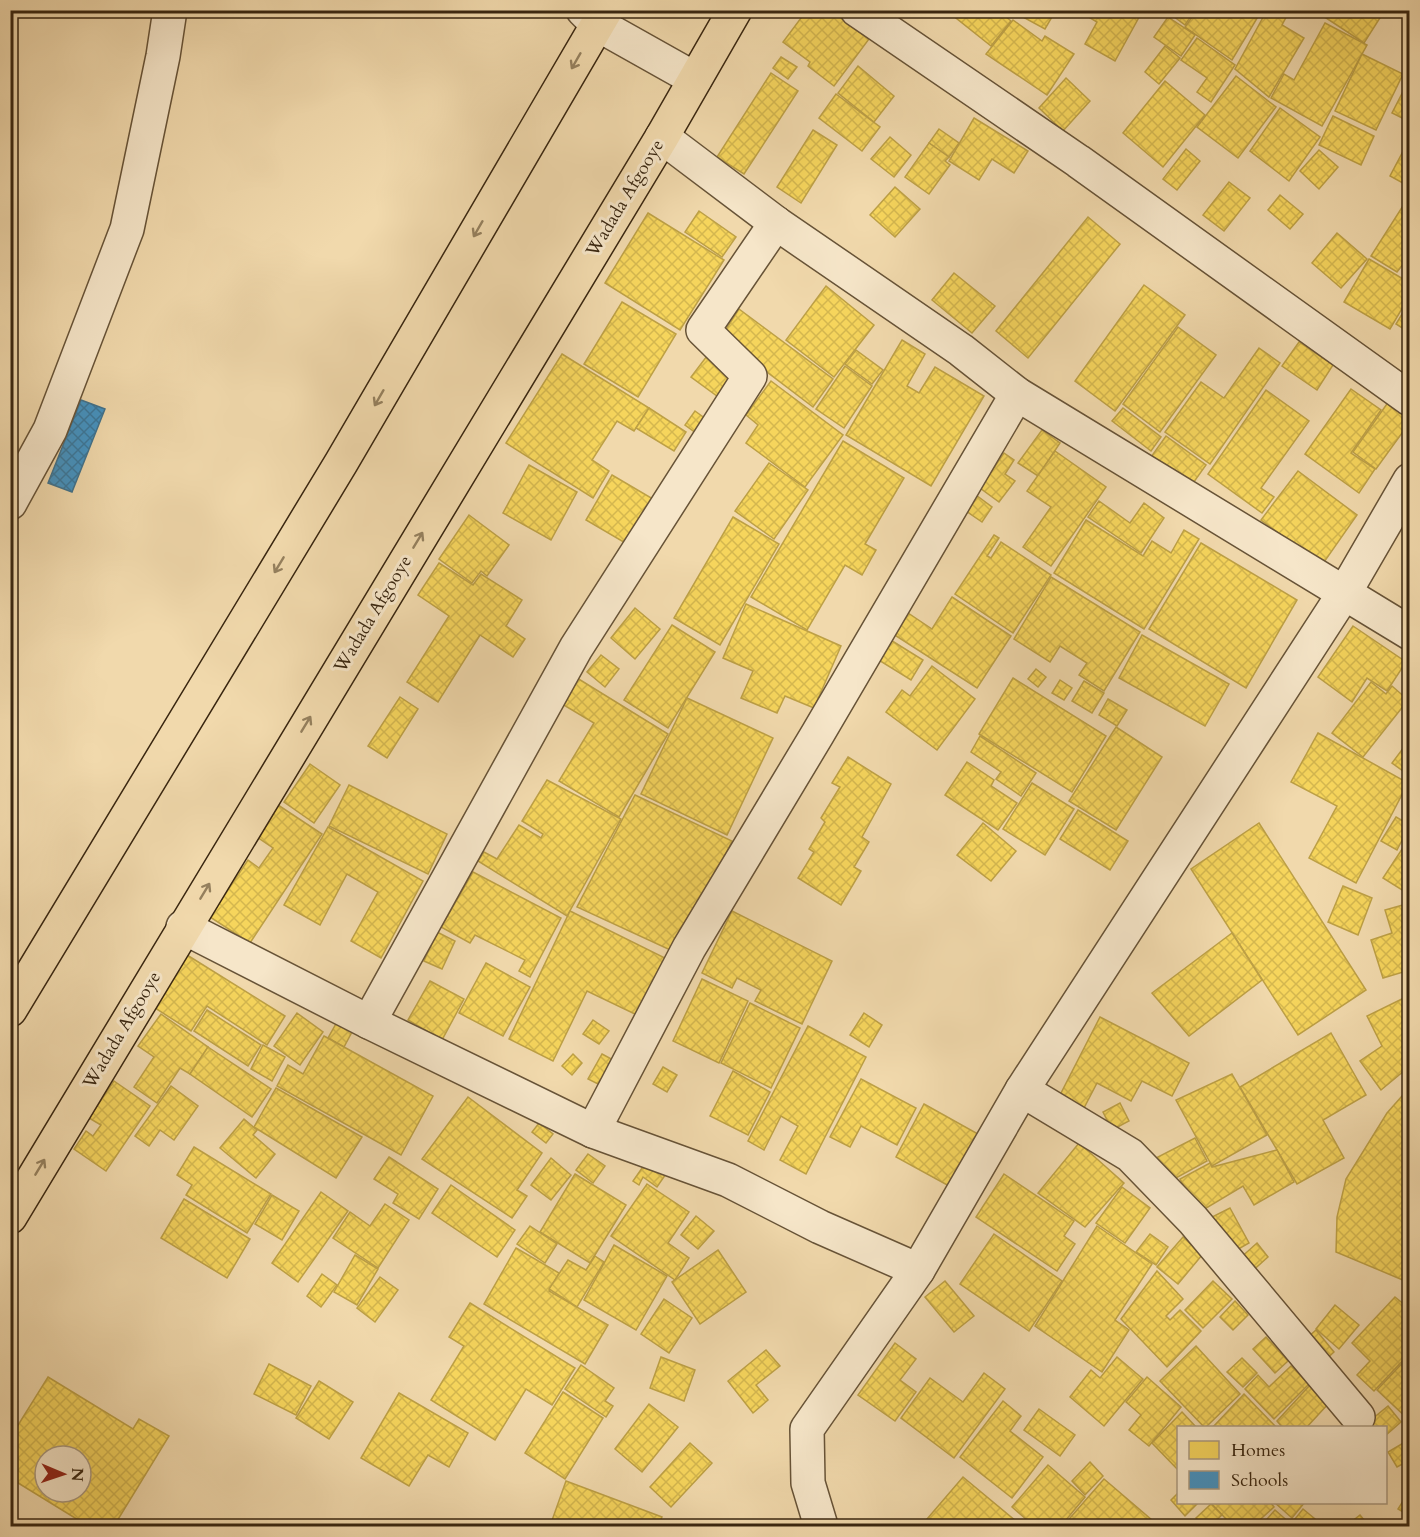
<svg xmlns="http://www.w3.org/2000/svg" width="1420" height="1537" viewBox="0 0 1420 1537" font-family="Cardo,serif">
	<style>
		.homes { fill: url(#homes-cross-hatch); stroke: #bda045; stroke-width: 1.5; fill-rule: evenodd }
		.schools { fill: url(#schools-cross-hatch); stroke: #40728d; stroke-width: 1.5 }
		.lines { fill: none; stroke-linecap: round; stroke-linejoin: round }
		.minor-casing { stroke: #675337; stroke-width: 36 }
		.highway-casing { stroke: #392610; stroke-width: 36 }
		.minor { stroke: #f6e6c9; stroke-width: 33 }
		.highway { stroke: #f1d9ac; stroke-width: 33 }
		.oneway { stroke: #95805e }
		.labels { text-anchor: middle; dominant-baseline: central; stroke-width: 6; stroke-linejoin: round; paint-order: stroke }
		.street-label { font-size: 18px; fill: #392610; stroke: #f6e6c9 }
	</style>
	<defs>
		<pattern id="homes-cross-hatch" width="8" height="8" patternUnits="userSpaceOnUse" patternTransform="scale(1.5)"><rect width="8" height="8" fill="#f6d55c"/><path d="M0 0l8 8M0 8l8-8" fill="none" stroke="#d4b74f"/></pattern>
		<pattern id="schools-cross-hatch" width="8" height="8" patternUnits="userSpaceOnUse" patternTransform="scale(1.5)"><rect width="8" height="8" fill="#4393c3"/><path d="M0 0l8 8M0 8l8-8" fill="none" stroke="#39789d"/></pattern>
	</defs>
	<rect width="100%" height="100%" fill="#f1d9ac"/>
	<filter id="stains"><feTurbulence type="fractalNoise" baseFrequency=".00333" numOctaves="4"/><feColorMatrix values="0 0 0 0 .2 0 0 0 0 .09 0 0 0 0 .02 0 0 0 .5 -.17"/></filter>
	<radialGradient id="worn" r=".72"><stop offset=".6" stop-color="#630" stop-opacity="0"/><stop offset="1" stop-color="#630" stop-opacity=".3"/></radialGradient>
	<g class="homes">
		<polygon points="807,10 830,10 869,39 834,86 808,66 810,62 783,42"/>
		<polygon points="962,10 998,10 1011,21 991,46 956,18"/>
		<polygon points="1024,10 1056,10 1045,29 1021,16"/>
		<polygon points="1077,10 1143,10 1115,61 1085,44 1097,22"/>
		<polygon points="1165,10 1195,10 1185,25"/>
		<polygon points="1197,10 1262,10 1232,60 1185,27"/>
		<polygon points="1267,10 1290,10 1282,25 1304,38 1269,97 1235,69"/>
		<polygon points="1327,10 1385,10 1364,43 1323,16"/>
		<polygon points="1168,17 1195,35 1181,56 1154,37"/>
		<polygon points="1013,20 1042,41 1045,36 1074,54 1047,95 986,54"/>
		<polygon points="1325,23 1367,45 1322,126 1271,98 1284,74 1294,80"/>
		<polygon points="1197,38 1235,65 1211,102 1197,92 1207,78 1181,60"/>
		<polygon points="1165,46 1180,58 1159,84 1145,72"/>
		<polygon points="1362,54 1403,74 1376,130 1335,111"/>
		<polygon points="781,57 797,67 788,79 773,68"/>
		<polygon points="858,66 894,96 874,122 838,93"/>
		<polygon points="771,73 798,91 744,174 717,157"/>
		<polygon points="1236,76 1276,107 1238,158 1197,127"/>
		<polygon points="1066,78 1090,101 1063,131 1039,108"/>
		<polygon points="1410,78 1410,122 1392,113"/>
		<polygon points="1165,81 1205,115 1163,167 1123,133"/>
		<polygon points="836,94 880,127 862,151 819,118"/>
		<polygon points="1280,108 1320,137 1289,181 1250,151"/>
		<polygon points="1333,116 1374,136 1361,165 1319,145"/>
		<polygon points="974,118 1028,151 1014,173 992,159 979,180 949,161"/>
		<polygon points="939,129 959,143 949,157 929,143"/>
		<polygon points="813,130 837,145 801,203 777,187"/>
		<polygon points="890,137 911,155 894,177 871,159"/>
		<polygon points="1409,140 1410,140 1410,187 1390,176"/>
		<polygon points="929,143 949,157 945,161 950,165 929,194 905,177"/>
		<polygon points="1186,149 1200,161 1177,190 1163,179"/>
		<polygon points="1319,150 1338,167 1319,189 1300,171"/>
		<polygon points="1229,182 1250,198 1224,231 1203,215"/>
		<polygon points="895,187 920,209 895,237 870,215"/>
		<polygon points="1280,195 1303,214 1290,229 1268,210"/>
		<polygon points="1408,198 1410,266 1404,263 1397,272 1371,256"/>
		<polygon points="699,211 736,237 722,257 685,232"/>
		<polygon points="648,213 724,260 680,330 605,283"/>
		<polygon points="1088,217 1120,244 1028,358 996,331"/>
		<polygon points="1337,233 1367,259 1341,288 1312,263"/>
		<polygon points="1369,259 1410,283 1410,295 1390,329 1344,302"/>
		<polygon points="954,273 995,306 972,333 932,300"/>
		<polygon points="1144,285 1185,315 1115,411 1075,381"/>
		<polygon points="826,286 874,325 834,377 786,340"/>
		<polygon points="1410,301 1410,333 1396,324"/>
		<polygon points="622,302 676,334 638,397 584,364"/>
		<polygon points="739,309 833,379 813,407 721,337"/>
		<polygon points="1178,327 1216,355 1160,432 1123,404"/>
		<polygon points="902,340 925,354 907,386 919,393 935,367 984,396 931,486 846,435"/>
		<polygon points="1299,342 1333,365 1317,390 1282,366"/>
		<polygon points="1259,348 1280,363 1210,464 1165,432 1201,382 1224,398"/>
		<polygon points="856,350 883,370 872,384 845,364"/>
		<polygon points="710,352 740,374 721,399 691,377"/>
		<polygon points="562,354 649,408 634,431 617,421 592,460 609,471 593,498 506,443"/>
		<polygon points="845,366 872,386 844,428 816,409"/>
		<polygon points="771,381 843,435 805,487 746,443 758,425 746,415"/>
		<polygon points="1351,389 1381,410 1351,453 1375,469 1359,493 1305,454"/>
		<polygon points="1266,390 1309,421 1261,488 1274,497 1262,513 1208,474"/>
		<polygon points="1389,401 1410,415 1410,422 1376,469 1353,452"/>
		<polygon points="649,408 686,432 674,451 636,428"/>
		<polygon points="1123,408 1161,437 1151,451 1112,421"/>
		<polygon points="695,411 710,422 700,436 685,425"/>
		<polygon points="1042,430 1060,443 1038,476 1018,463"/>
		<polygon points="1166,436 1206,465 1191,486 1151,457"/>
		<polygon points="843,441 904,478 865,544 876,550 862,575 845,565 807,630 751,597"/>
		<polygon points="1055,451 1106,487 1051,566 1023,547 1051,507 1027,491"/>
		<polygon points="1004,453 1014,460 1005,474 1015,481 999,502 980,488"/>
		<polygon points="769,463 808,490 774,539 735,511"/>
		<polygon points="529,465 577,492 551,540 503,513"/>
		<polygon points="1298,471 1357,515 1322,565 1261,520"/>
		<polygon points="612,475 653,499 627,544 586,520"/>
		<polygon points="976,495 992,507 982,522 966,511"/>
		<polygon points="1099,501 1130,523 1144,503 1164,518 1141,553 1088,517"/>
		<polygon points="469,515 509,545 487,576 481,571 472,583 439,559"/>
		<polygon points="733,517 779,544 720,645 674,618"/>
		<polygon points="1086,520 1143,556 1152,541 1171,553 1184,530 1199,539 1144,629 1054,573"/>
		<polygon points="994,535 999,538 987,556 991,558 1001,542 1051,575 1013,633 955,594"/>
		<polygon points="1201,543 1297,600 1246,688 1149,629"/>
		<polygon points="439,563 473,585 481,574 522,600 506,626 525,639 513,657 480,635 438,702 407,682 449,616 418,595"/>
		<polygon points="1051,577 1140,632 1104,691 1079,675 1087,663 1060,646 1050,662 1014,639"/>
		<polygon points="952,597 1011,636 977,688 890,632 905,611 932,629"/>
		<polygon points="746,604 841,646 814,708 785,696 777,713 741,698 753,671 723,658"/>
		<polygon points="635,608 660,629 635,659 611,638"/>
		<polygon points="672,625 715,652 668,728 624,700"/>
		<polygon points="1353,626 1406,662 1387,691 1367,678 1352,702 1318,677"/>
		<polygon points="1142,635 1229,684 1205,726 1119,678"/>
		<polygon points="889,639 923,660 911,680 877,659"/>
		<polygon points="601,655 619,669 605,687 587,672"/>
		<polygon points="932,666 975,699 937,750 886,712 902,690 910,696"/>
		<polygon points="1036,669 1046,677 1038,687 1028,679"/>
		<polygon points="577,678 668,734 619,817 559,781 594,723 562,704"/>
		<polygon points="1013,678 1106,736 1072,792 979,734"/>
		<polygon points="1060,680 1072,688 1064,700 1052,693"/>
		<polygon points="1084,681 1104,693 1092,713 1072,701"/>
		<polygon points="1371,682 1386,694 1392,686 1408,700 1363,757 1332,733"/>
		<polygon points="400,697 418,709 387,758 368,746"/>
		<polygon points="687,698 773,738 727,835 641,794"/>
		<polygon points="1108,699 1127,710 1117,726 1099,715"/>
		<polygon points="1116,727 1162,757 1116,830 1069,801"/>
		<polygon points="1318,733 1408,783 1356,883 1309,858 1337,806 1291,782"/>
		<polygon points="980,736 1036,773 1021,796 996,779 1001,772 971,752"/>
		<polygon points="1410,739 1410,776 1392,763"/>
		<polygon points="848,757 891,784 862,837 869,842 854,867 861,871 841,905 798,878 814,852 809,849 825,822 821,818 840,787 832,783"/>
		<polygon points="967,762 994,780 991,786 1017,803 998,830 945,795"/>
		<polygon points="310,764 340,785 314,823 284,802"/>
		<polygon points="547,780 621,819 567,916 478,861 484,852 497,859 519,825 541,838 543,834 522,821"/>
		<polygon points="1032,783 1074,809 1045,855 1003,829"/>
		<polygon points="349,785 447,834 428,874 329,826"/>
		<polygon points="635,795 732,841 679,954 577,907"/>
		<polygon points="278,805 322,834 250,943 210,917 248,860 259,868 273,848 257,837"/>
		<polygon points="1078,810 1128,841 1110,870 1060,839"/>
		<polygon points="1396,817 1410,825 1397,850 1381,841"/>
		<polygon points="983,823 1016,851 991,881 957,855"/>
		<polygon points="1259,823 1366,990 1298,1035 1191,869"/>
		<polygon points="328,827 423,881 381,958 351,941 378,892 347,874 320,925 284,905"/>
		<polygon points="1410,837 1410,895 1383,878"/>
		<polygon points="473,872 561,918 530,977 519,971 525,960 475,935 470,943 441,927"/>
		<polygon points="1343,886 1372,898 1358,935 1328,922"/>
		<polygon points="1403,905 1410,926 1410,970 1383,978 1371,940 1392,933 1385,910"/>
		<polygon points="570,911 667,959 639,1016 587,991 553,1061 509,1039"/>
		<polygon points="732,911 832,961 802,1024 755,1001 761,990 737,978 732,988 702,973"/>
		<polygon points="437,932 455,941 442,969 424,961"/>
		<polygon points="1232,933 1262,980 1189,1036 1152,993"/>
		<polygon points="187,955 285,1016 267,1045 207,1006 191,1031 155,1008"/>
		<polygon points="486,963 530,987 503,1036 459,1013"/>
		<polygon points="702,979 748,1001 719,1063 673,1041"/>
		<polygon points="430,981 464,999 442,1040 408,1020"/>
		<polygon points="1410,995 1410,1066 1381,1090 1360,1061 1382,1046 1367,1016"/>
		<polygon points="750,1003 800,1028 771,1088 721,1063"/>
		<polygon points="207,1010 261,1045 248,1066 194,1031"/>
		<polygon points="297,1013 323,1032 300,1065 274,1046"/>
		<polygon points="864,1013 882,1025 869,1047 850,1035"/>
		<polygon points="161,1014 208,1047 190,1074 180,1068 157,1103 134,1087 154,1057 138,1046"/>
		<polygon points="1100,1017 1189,1063 1172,1096 1142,1081 1131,1101 1097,1083 1084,1108 1060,1095"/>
		<polygon points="593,1020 609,1031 599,1044 583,1034"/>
		<polygon points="337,1022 353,1030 344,1047 328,1038"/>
		<polygon points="808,1026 866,1057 806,1174 780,1160 798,1126 781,1116 764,1150 748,1141"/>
		<polygon points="1331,1033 1366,1095 1323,1120 1344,1158 1297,1184 1240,1087"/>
		<polygon points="324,1036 433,1096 401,1155 277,1086 288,1065 303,1074"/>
		<polygon points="263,1045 285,1057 272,1081 251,1069"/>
		<polygon points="208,1047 271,1089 252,1117 190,1074"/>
		<polygon points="573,1054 582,1063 572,1075 562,1066"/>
		<polygon points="602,1054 617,1062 604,1087 588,1079"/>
		<polygon points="663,1067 677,1075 667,1092 653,1084"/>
		<polygon points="733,1071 770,1092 748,1135 710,1116"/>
		<polygon points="1232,1074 1267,1135 1212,1166 1176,1100"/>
		<polygon points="861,1079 916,1108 897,1145 861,1126 850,1147 830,1137"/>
		<polygon points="114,1081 150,1106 106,1171 74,1149 86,1131 93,1136 101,1125 89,1118"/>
		<polygon points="171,1086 198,1106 174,1140 160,1130 149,1146 135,1136"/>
		<polygon points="1410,1087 1410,1283 1336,1252 1337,1217 1346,1179 1387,1113"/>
		<polygon points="276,1088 362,1137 336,1178 254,1127"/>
		<polygon points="468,1097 542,1153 517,1190 527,1196 512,1218 422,1159"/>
		<polygon points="1120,1103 1129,1121 1112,1130 1103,1112"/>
		<polygon points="924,1104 978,1134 949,1186 896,1157"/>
		<polygon points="244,1119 257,1130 253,1135 275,1154 256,1178 220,1148"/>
		<polygon points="539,1123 553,1134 546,1143 532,1132"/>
		<polygon points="1195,1138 1207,1161 1165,1184 1152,1160"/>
		<polygon points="1079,1143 1124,1183 1085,1227 1038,1193"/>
		<polygon points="194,1147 271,1194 247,1233 186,1195 192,1185 177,1175"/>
		<polygon points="1277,1150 1294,1182 1254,1205 1243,1186 1198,1213 1180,1179 1210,1163 1212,1167"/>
		<polygon points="588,1154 605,1166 593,1183 576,1170"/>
		<polygon points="389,1157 438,1189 419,1219 393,1203 398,1194 374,1179"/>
		<polygon points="551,1158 571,1175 551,1200 531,1185"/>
		<polygon points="649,1158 668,1171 657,1187 643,1177 639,1185 633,1181"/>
		<polygon points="575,1174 626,1205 590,1263 540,1232"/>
		<polygon points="1004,1174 1074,1221 1064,1236 1075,1244 1057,1271 976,1217"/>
		<polygon points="647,1184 689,1212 668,1243 689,1258 675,1280 611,1236"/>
		<polygon points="451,1185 515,1230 497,1257 432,1213"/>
		<polygon points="1122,1187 1150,1208 1125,1243 1096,1223"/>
		<polygon points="321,1192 348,1211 298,1282 272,1263"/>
		<polygon points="272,1195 299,1211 282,1240 255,1224"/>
		<polygon points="184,1199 250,1239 227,1278 161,1238"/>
		<polygon points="385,1204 409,1220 378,1268 333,1238 350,1212 370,1226"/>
		<polygon points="1230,1208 1249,1243 1228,1255 1208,1219"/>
		<polygon points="696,1216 714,1231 698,1249 681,1235"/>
		<polygon points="530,1226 557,1244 545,1263 517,1244"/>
		<polygon points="1097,1226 1152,1264 1115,1320 1129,1330 1102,1372 1035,1326"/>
		<polygon points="994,1234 1062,1281 1029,1331 960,1284"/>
		<polygon points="1150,1234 1168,1247 1156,1265 1136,1252"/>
		<polygon points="1183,1237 1202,1255 1178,1284 1157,1267"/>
		<polygon points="1257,1243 1268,1257 1249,1274 1238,1260"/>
		<polygon points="614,1245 667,1276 636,1330 584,1300"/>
		<polygon points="516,1248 559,1273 549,1291 608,1325 585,1364 484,1304"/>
		<polygon points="718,1250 746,1292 700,1324 672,1282"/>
		<polygon points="355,1255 378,1269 357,1305 334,1292"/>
		<polygon points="595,1256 604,1262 577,1307 549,1289 568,1260 586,1270"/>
		<polygon points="1157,1271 1183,1299 1166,1316 1170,1320 1180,1310 1201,1331 1167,1367 1121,1319"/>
		<polygon points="322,1274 337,1285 321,1307 307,1296"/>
		<polygon points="380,1277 398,1290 375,1322 357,1308"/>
		<polygon points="945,1281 974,1316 954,1332 925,1297"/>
		<polygon points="1213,1281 1232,1299 1203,1328 1185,1310"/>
		<polygon points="1395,1297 1410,1309 1410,1353 1374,1391 1357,1375 1370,1361 1352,1343"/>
		<polygon points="664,1299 692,1318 669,1353 641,1334"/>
		<polygon points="1235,1301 1248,1315 1233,1330 1220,1317"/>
		<polygon points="470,1303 575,1368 552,1405 526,1389 495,1440 431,1400 464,1346 449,1337"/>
		<polygon points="1335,1305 1359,1325 1339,1349 1316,1329"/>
		<polygon points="1316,1330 1334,1352 1320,1365 1301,1343"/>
		<polygon points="1266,1337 1288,1361 1275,1373 1253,1349"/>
		<polygon points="895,1343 916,1359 900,1380 916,1392 895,1421 858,1395"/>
		<polygon points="1196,1346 1240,1394 1205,1428 1160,1381"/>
		<polygon points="766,1350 780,1366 756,1385 768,1400 753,1413 728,1381"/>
		<polygon points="1410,1355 1410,1421 1377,1390"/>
		<polygon points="661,1357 695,1370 684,1401 650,1388"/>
		<polygon points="1117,1357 1143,1379 1104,1426 1070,1397 1091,1370 1100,1378"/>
		<polygon points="1242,1358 1257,1373 1243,1387 1227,1372"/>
		<polygon points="269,1364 311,1386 296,1415 254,1394"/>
		<polygon points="581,1365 614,1388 605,1401 613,1406 606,1417 565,1389"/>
		<polygon points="1291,1366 1309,1384 1274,1419 1245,1389 1258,1375 1269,1387"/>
		<polygon points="984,1373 1005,1389 954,1458 901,1418 930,1378 963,1402"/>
		<path d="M48 1377 133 1429 139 1419 169 1436 114 1526H88L10 1478V1438ZM45 1456H81V1492H45Z"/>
		<polygon points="1147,1377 1181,1407 1149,1446 1129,1430 1141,1415 1126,1402"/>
		<polygon points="319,1381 353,1402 329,1439 296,1418"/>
		<polygon points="1310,1385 1329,1403 1306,1428 1283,1428 1277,1421"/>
		<polygon points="563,1392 603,1418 565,1479 525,1453"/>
		<polygon points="399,1393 468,1433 449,1467 428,1455 409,1486 361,1458"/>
		<polygon points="1244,1394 1277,1428 1212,1428"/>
		<polygon points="1003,1401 1021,1416 1010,1431 1043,1457 1012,1498 960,1457"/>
		<polygon points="649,1404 678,1427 642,1472 615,1449"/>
		<polygon points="1388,1406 1401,1422 1386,1435 1386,1428 1361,1428"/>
		<polygon points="1039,1409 1075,1435 1060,1456 1024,1430"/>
		<polygon points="1182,1412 1197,1428 1178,1428 1178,1470 1152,1443"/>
		<polygon points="1410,1439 1410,1460 1397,1467 1388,1452"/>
		<polygon points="690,1443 712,1463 671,1507 650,1487"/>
		<polygon points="1090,1462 1103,1476 1085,1495 1072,1481"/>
		<polygon points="1048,1465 1085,1497 1061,1526 1034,1526 1012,1507"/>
		<polygon points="963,1477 1022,1526 921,1526"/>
		<polygon points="1104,1479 1159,1526 1063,1526"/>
		<polygon points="566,1481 662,1517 658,1526 550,1526"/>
		<polygon points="1410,1490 1410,1516 1398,1509"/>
		<polygon points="1178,1493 1178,1502 1199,1502 1185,1516 1171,1500"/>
		<polygon points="1210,1502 1270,1502 1274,1507 1253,1526 1219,1526 1226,1519"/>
		<polygon points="1274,1502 1305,1502 1292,1518"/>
		<polygon points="1211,1504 1222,1515 1210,1526 1204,1526 1196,1518"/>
		<polygon points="1303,1509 1320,1523 1317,1526 1261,1526 1275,1510 1291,1524"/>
		<polygon points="1360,1515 1369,1526 1346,1526"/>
	</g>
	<polygon class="schools" points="81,400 105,409 72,492 48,483"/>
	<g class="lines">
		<g class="minor-casing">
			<g id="minor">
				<polyline points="583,10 597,24 695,79"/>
				<polyline points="857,10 1078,161 1410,399"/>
				<polyline points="662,137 776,223 961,350 1017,394 1410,633"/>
				<polyline points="10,503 50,430 127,229 163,56 170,10"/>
				<polyline points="183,927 369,1022 593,1131 728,1180 820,1227 918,1270 1022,1090 1345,592 1410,480"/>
				<polyline points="369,1022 576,648 750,376 703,330 776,223"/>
				<polyline points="1022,1090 1130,1155 1193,1220 1358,1417"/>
				<polyline points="593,1131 689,948 817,735 1017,394"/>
				<polyline points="821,1526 808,1483 807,1429 918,1270"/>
			</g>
		</g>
		<g class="highway-casing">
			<g id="highway">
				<polyline points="10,1010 341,463 606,10"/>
				<polyline points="10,1217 662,137 735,10"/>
			</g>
		</g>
		<use href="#minor" class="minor"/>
		<use href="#highway" class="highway"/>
	</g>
	<defs><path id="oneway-shaft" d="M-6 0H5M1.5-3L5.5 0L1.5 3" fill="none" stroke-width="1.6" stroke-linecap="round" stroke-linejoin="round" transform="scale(1.5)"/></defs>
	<g class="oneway">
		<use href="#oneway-shaft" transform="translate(576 61) rotate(120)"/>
		<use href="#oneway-shaft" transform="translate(478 229) rotate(120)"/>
		<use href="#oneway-shaft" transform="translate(379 398) rotate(120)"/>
		<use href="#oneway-shaft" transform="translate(418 540) rotate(-59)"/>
		<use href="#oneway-shaft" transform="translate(279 565) rotate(121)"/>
		<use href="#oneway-shaft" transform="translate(306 724) rotate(-59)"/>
		<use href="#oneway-shaft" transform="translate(205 891) rotate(-59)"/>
		<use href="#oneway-shaft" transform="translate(40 1167) rotate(-59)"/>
	</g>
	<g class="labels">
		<g class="street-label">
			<text transform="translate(625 198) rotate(-59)">Wadada Afgooye</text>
			<text transform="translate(373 614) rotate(-59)">Wadada Afgooye</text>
			<text transform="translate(122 1030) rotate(-59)">Wadada Afgooye</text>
		</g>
	</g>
	<rect width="1420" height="1537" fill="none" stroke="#f1d9ac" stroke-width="36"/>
	<rect x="12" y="12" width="1396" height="1513" fill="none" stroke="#392610" stroke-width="3"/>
	<rect x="18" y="18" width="1384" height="1501" fill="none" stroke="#392610" stroke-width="1.5"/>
	<rect x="1177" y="1426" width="210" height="78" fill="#f6e6c9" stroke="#aa997f" stroke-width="1.5"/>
	<rect x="1189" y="1441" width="30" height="18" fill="#f6d55c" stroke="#aa997f" stroke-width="1.5"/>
	<text x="1231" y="1456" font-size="18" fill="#392610">Homes</text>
	<rect x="1189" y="1471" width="30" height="18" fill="#4393c3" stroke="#aa997f" stroke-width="1.5"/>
	<text x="1231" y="1486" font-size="18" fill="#392610">Schools</text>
	<g transform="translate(63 1474) rotate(92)"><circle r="28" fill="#f6e6c9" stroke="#aa997f" stroke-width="1.5"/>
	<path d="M0-4.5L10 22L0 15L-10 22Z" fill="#8f2418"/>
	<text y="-9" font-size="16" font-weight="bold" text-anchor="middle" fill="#392610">N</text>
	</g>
	<rect width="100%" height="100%" filter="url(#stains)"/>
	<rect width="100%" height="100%" fill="url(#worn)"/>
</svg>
